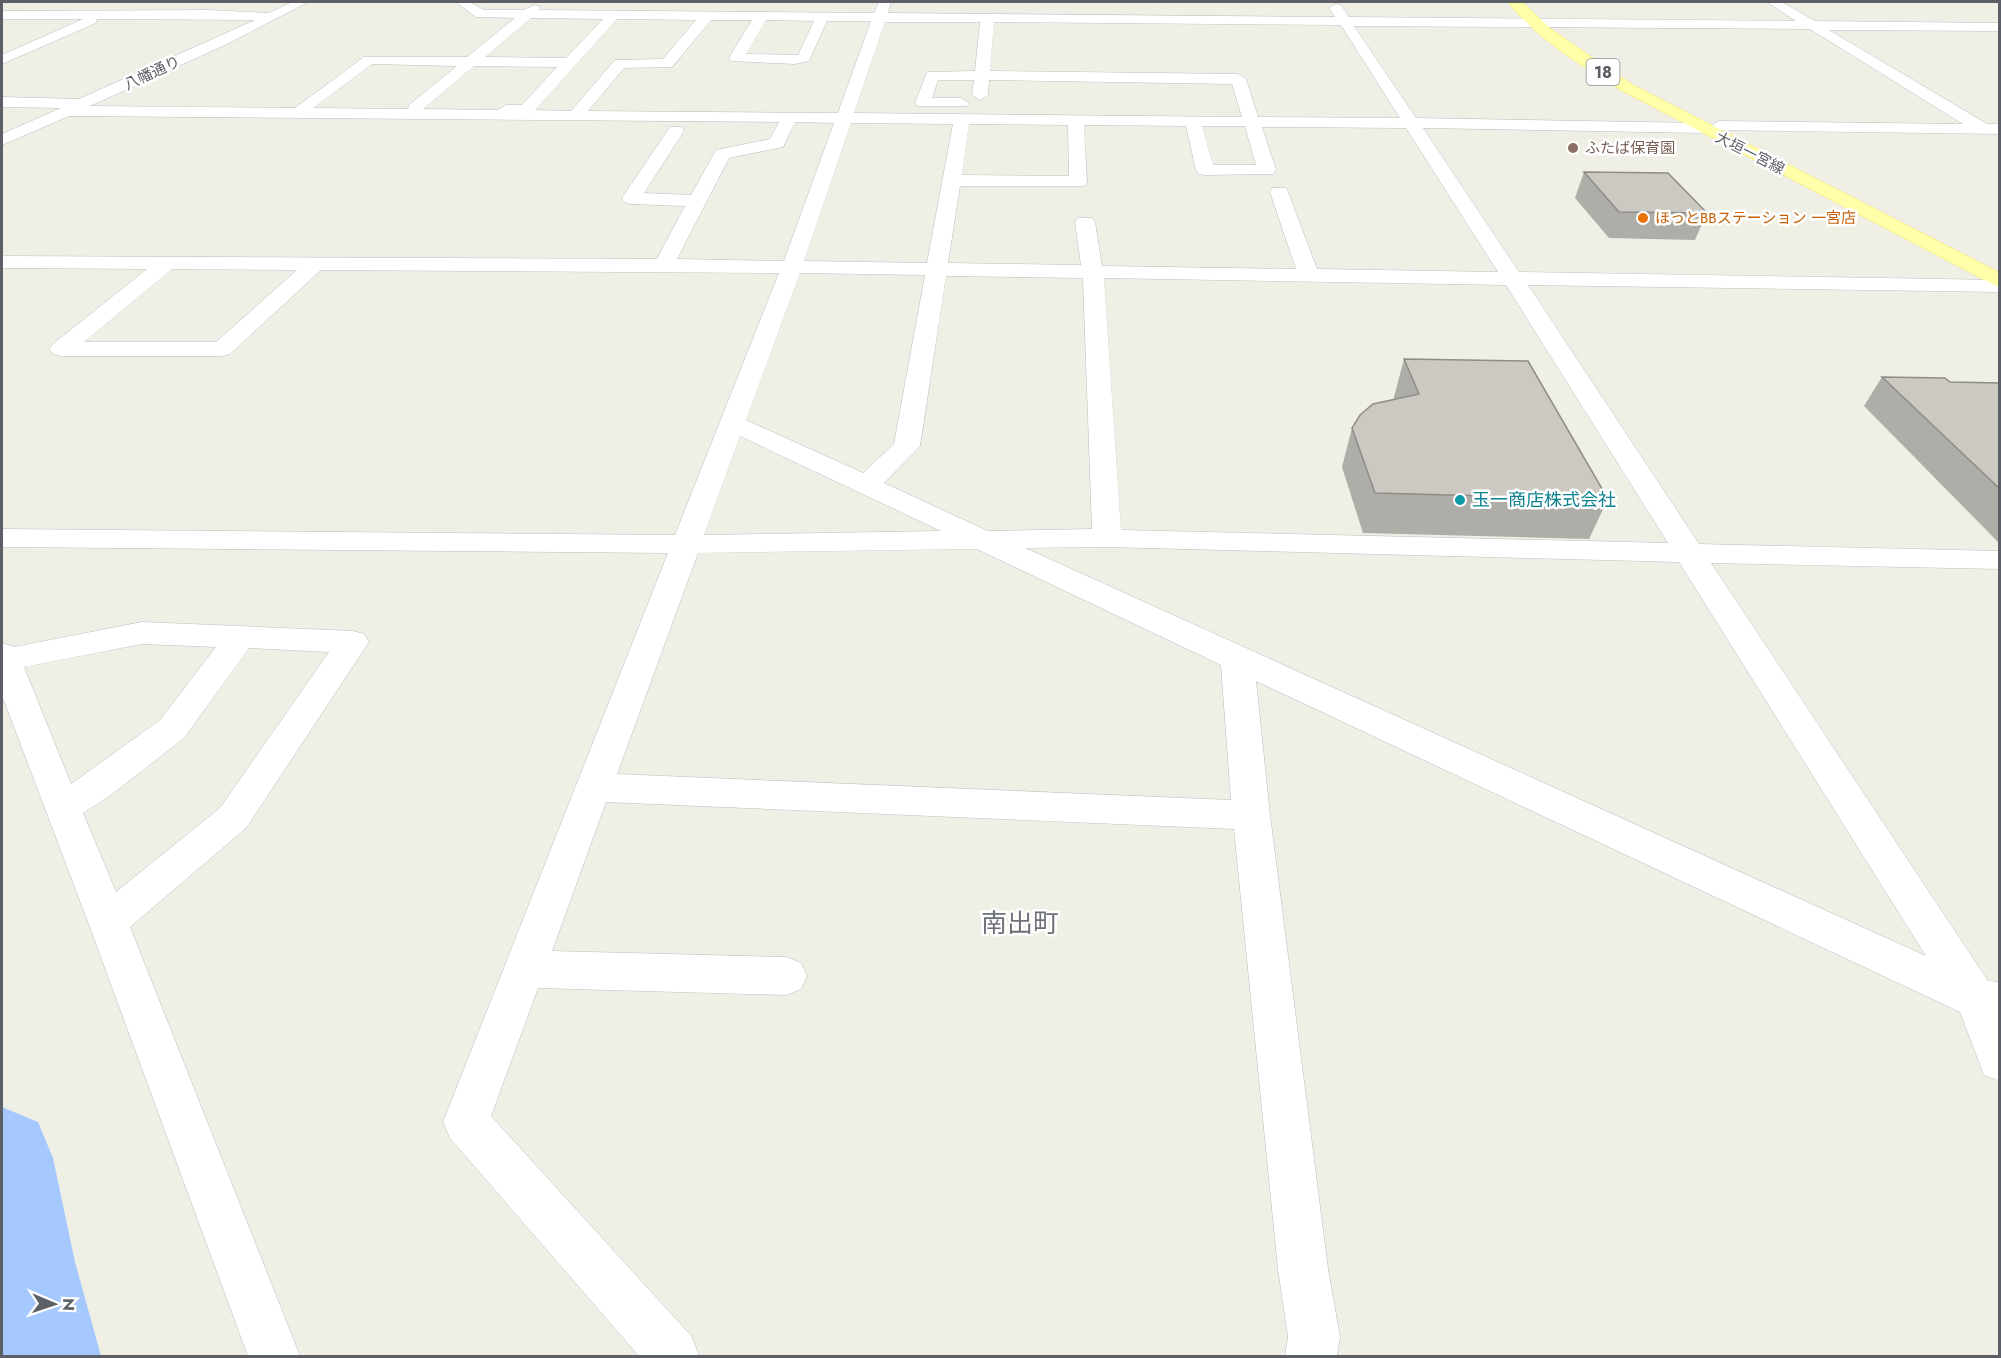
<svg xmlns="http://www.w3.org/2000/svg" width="2001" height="1358" viewBox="0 0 2001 1358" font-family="Jost,'Noto Sans JP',sans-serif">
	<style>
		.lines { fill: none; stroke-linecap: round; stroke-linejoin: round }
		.river { fill: #a5c9ff; fill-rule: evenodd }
		.minor-casing { stroke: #bcbdc4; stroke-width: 1 }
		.major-casing { stroke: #f9e655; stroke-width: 1 }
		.minor { fill: #fff; fill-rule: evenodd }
		.major { fill: #ffa; fill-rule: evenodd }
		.wall { fill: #afada7 }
		.building { fill: #cbc9c2; stroke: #8e8d88; stroke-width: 1.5 }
		.education-dot { fill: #8d6e63; stroke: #fff; stroke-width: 2 }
		.food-dot { fill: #e8710a; stroke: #fff; stroke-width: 2 }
		.culture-dot { fill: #0f9aa8; stroke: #fff; stroke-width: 2 }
		.labels { text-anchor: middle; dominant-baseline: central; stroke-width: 5; stroke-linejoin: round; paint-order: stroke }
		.far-street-label { font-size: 15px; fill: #5c5f66; stroke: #fff }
		.far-education-label { font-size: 15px; fill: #785e54; stroke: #fff; text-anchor: start }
		.far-food-label { font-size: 15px; fill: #c56008; stroke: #fff; text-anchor: start }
		.shield { fill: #fff; stroke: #8d8f94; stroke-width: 1.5 }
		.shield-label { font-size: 16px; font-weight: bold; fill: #5c5f66 }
		.culture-label { font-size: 18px; fill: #0d838f; stroke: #fff; text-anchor: start }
		.near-quarter-label { font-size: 26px; fill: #6d7178; stroke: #fff }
	</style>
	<rect width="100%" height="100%" fill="#f0efe5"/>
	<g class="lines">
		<polygon class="river" points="2,1107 38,1122 53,1158 75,1262 101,1356 2,1356"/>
		<g class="minor-casing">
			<g id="minor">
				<path d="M292 2H308L227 44 90 106 295 108 364 57H467L515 18 476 17 456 2H470L484 10H524L534 5 539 6 540 10 874 13 879 2H891L888 13 1335 17 1329 8 1336 4 1341 5 1349 17 1796 21 1767 2H1782L1815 21 2000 23V31L1829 30 1987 124H2000V134L1713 130 1711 126 1719 121 1963 124 1810 29 1354 26 1416 118 1701 123 1709 128 1701 133 1423 128 1519 272 2000 280V292L1528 285 1699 544 2000 551V569L1711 563 1988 981 2000 982V1081L1984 1075 1960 1012 1256 681 1270 815 1328 1269 1340 1337 1337 1356H1285L1288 1337 1278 1269 1234 829 606 802 552 951 786 957 801 963 807 976 801 989 786 995 538 988 491 1116 692 1337 699 1356H639L450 1138 443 1122 668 553 2 547V529L675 535 779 273 321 270 230 354 222 356H61L53 354 49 349 53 344 147 269 2 268V256L657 259 685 206 631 204 624 202 622 198 670 127H682L684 131 644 193 691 195 716 150 770 139 779 122 69 116 2 145V134L61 108 2 107V97L79 99 255 20 97 19 96 23 2 64V55L83 19H2V11L208 10 269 13ZM531 18 603 19 566 58 485 57ZM617 19 696 20 663 59 615 60 571 111 535 110ZM711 20H752L729 58 731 61 795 64 809 61 827 21H871L838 113 588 111 624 68 672 67ZM766 20 814 21 798 55 746 54ZM885 22H980L975 71 927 72 915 103 917 106H967L969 103 961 98H932L938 80H974L972 95 980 100 988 95 989 80 1232 84 1242 117 854 113ZM994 22 1341 25 1400 118 1258 117 1246 79 1238 74 990 71ZM372 64 457 66 409 105 408 109 313 108ZM474 66 557 67 522 105H506L498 110 423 109ZM795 122 834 123 784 261 677 259 729 158 783 147ZM851 123 953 124 927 263 804 261ZM969 124 1068 125 1069 176 962 175ZM1084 125 1186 126 1196 170 1199 174 1205 175 1273 174 1276 170 1262 127 1406 128 1498 272 1317 269 1288 192 1286 188H1272L1270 192 1296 269 1102 266 1095 222 1092 218H1078L1075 222 1081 265 948 263 960 186H1084L1087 182ZM1202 126H1245L1256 165H1213ZM172 269 297 270 216 342H84ZM800 273 925 275 894 444 863 473 746 420ZM946 276 1083 278 1092 529 988 531 884 483 920 446ZM1104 278 1506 285 1668 543 1121 530ZM740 436 941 531 704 535ZM1107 547 1679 562 1926 956 1025 548ZM977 549 1221 665 1231 800 617 774 698 553Z"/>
				<path d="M142 622 353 631 364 634 369 642 246 828 130 927 300 1356H248L88 922 2 695V643L14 647ZM142 644 216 647 160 720 71 784 24 667ZM249 648 329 652 220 808 116 892 83 813 111 795 184 738Z"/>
			</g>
		</g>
		<g class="major-casing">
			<path id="major" d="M1508 2H1522L1552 30 1631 84 2000 273V288L1621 90C1581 65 1538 40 1508 2Z"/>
		</g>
		<use href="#minor" class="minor"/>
		<use href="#major" class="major"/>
	</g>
	<g class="wall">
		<polygon points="1584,172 1707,213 1695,240 1609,238 1575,198"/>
		<polygon points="1404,359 1608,499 1589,539 1363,533 1342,467 1352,428 1394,400 1394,397"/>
		<polygon points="1882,377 1950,382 2000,383 2000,544 1864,406"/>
	</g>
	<g class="building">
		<polygon points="1584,172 1668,173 1707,213 1619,212"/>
		<polygon points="1404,359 1528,361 1608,499 1375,493 1352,428 1360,415 1373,404 1419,394"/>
		<polygon points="1882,377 1945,378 1950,382 2000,383 2000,489"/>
	</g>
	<circle class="education-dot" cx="1573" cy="148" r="6"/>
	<circle class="food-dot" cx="1643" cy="218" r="6"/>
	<circle class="culture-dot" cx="1460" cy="500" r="6"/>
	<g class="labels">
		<g class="far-street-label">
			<text transform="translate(152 73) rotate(-25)">八幡通り</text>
			<text transform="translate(1750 153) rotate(27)">大垣一宮線</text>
		</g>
		<g class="far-education-label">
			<text x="1585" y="148">ふたば保育園</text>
		</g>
		<g class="far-food-label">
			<text x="1655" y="218">ほっとBBステーション 一宮店</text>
		</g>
		<rect class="shield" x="1586.5" y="59" width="33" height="26" rx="4.5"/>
		<g class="shield-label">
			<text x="1603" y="72">18</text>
		</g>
		<g class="culture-label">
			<text x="1472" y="500">玉一商店株式会社</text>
		</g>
		<g class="near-quarter-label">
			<text x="1020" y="923">南出町</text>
		</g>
	</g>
	<rect width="2001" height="1358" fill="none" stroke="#5c5f66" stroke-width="6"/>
	<g transform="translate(54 1304) rotate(92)" stroke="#ffffff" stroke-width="4.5" paint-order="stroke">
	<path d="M0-4.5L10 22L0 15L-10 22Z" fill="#5c5f66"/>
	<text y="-9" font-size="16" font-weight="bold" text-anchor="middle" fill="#5c5f66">N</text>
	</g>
</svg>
